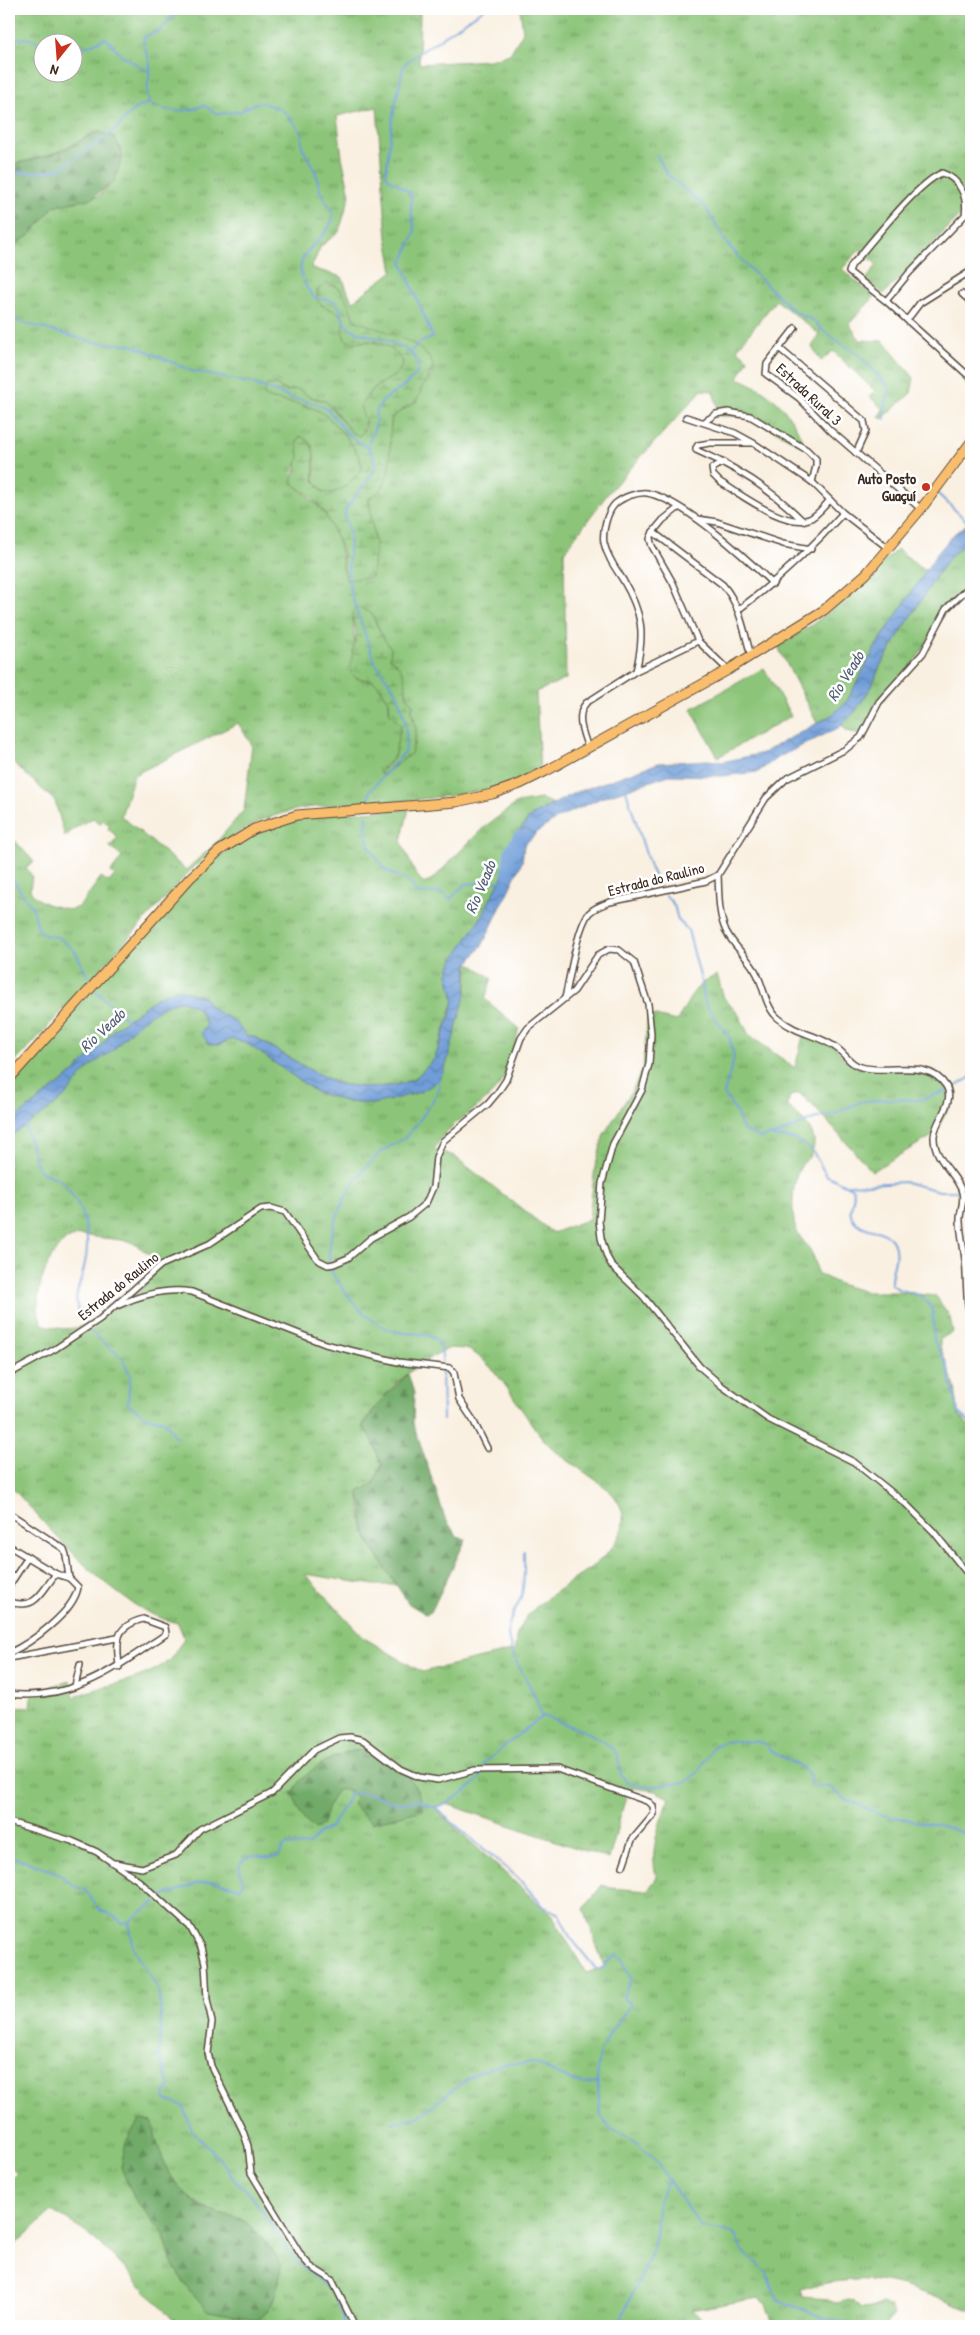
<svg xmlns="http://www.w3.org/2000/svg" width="980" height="2335" viewBox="0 0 980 2335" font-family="'Patrick Hand',sans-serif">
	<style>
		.grass { fill: url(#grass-tufts); stroke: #64784c; fill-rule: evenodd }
		.forest { fill: url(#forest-firs); stroke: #566a44 }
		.wetland { fill: url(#wetland-marsh); stroke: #64784c }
		.park { fill: #8cc579; stroke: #64784c }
		.water { fill: url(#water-waves); stroke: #55647b }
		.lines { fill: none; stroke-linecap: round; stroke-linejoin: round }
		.stream { stroke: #6f9dd8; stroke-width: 2 }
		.river { stroke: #6f9dd8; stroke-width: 11 }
		.street-casing { stroke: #58483b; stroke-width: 8 }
		.highway-casing { stroke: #58483b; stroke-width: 11 }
		.street { stroke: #fff; stroke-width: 5 }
		.highway { stroke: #f9be6d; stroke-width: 9 }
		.poi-dot { fill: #c8321e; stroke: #fff; stroke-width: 2 }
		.labels { text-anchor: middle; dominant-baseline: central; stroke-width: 5; stroke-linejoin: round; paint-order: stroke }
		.street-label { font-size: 15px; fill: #3b2a1e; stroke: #fff }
		.poi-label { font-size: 15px; font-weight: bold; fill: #3b2a1e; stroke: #fff; text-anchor: end }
		.water-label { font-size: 16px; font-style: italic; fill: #525e72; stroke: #fff }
	</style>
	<defs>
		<pattern id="grass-tufts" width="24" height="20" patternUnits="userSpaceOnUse" patternTransform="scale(1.25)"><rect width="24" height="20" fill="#8cc579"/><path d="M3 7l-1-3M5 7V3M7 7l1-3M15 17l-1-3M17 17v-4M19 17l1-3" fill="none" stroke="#74a063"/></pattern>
		<pattern id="forest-firs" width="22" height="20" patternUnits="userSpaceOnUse" patternTransform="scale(1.25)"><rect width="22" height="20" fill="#71aa69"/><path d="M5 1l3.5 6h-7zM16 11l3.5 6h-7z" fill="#5e8b56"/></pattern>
		<pattern id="wetland-marsh" width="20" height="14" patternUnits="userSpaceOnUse" patternTransform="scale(1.25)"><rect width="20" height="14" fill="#8cc579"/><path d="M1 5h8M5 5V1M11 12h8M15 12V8" fill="none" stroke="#74a063"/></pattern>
		<pattern id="water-waves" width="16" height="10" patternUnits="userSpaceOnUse" patternTransform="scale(1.25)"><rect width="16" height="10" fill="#6f9dd8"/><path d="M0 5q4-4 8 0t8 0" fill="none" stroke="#5c80af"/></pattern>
	</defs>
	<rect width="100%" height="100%" fill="#fff"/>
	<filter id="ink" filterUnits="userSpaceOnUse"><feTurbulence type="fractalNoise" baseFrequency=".02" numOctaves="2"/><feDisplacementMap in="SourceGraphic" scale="10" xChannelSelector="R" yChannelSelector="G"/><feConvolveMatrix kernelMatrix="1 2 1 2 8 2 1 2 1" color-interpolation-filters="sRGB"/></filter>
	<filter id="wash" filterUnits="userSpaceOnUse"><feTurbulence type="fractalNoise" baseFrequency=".0096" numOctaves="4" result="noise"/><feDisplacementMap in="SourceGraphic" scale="20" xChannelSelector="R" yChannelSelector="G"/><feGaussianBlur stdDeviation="1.12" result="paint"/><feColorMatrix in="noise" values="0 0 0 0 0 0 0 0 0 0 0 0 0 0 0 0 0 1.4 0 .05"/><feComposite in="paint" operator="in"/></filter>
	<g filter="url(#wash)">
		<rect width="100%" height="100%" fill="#f9f0e1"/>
		<g class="grass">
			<path d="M9 9H420L419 64 490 60 510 54 523 32 520 9H971V204L884 294 866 280 877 265 860 249 842 269 874 297 849 324 860 340 883 341 914 378 911 393 882 419 879 416 883 409 870 397 875 391 833 351 821 361 812 347 819 334 776 300 737 349 748 359 738 378C775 393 789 411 806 447L746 416H720L713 391 702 390 609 492 564 552 566 679 536 692 540 772C486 795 427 799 369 803 337 805 302 805 271 817 239 828 212 850 187 874L9 1069V834L34 862 26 867 32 876 30 890C38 905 56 906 71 910L80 906 101 877 109 882 115 875 111 872 122 857 110 847 118 837 108 829 110 825 102 820 100 824 93 818 75 828 65 837 55 801 9 759V249L31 234 54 206 98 196 114 182V137L100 132 89 135 71 146 43 157 9 165ZM42 42H72V72H42ZM377 107 387 238 393 271 352 302 342 277 311 268 321 246 339 232 350 195 342 157 337 116ZM340 289 355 320 433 374 402 410 392 417C385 446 397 479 369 497L370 519 374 537 372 577 343 570C341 549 337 529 323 512 317 503 292 485 292 478 292 465 303 453 312 446L315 464 314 480 323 492C341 497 352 479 362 469 364 454 329 414 315 409 299 403 282 402 266 397L264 393 268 385H275L287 391 294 389 310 397 317 398 332 407 351 432 357 436 362 434 366 418 361 407C364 401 367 394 372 390 383 379 400 378 403 362 392 344 374 339 356 343L342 330 344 319C338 309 330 309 321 305ZM374 617 383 640 389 645 390 658C410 672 399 687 413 705 410 715 417 725 416 736 415 748 391 775 380 773L385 765 394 758 401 725 392 716 389 710V701L378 685 373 681 356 678C354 657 356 638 352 618ZM238 723 252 745 244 810 215 844 186 870 121 816 134 775Z"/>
			<polygon points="971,538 971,585 951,603 917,658 892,687 861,734 847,731 842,725 854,713 871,688 880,666 938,573 952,555"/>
			<path d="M897 549 926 571 876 646 847 701 832 715 817 723 778 647C823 620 861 587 897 549Z"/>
			<path d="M541 799 554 804 531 816 518 831 513 840 506 869 480 919 452 962 448 974 454 1000 435 1058 426 1070 414 1079 396 1085 370 1088 339 1084 310 1070 255 1037 246 1036 234 1021 211 1008 204 997 176 989 156 998 112 1031 106 1040 71 1075 9 1123V1081L193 881C213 862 233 844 257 832 296 811 365 813 409 809L401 841 415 873 424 884 434 878 483 828 517 803Z"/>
			<path d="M468 962 492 978 485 999 519 1028C514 1046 511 1069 500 1084 482 1110 449 1120 434 1149L454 1156 553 1233 589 1219 595 1167 604 1134 632 1091 643 1068 648 1014 676 1021C692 1000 690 986 717 975L724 998 738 1013 749 1035 795 1068 803 1036 833 1044 843 1058 855 1065 924 1074 939 1081 952 1092 951 1103 934 1135 872 1171 814 1107 799 1093 790 1096 787 1105C802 1120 823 1134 810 1156 807 1160 802 1163 800 1168 792 1181 792 1207 794 1221 796 1242 815 1243 817 1273L839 1284 866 1292H896L936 1296 950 1317 953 1332 940 1339V1346L955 1387 959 1415 971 1428V2311C938 2298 890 2277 855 2280 837 2281 817 2284 801 2289L803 2297 828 2299 837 2303 848 2300 854 2302 861 2309 871 2308 882 2303 891 2307 895 2315 885 2326H774L766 2304 758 2298 691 2310 713 2326H179L107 2250 82 2229 52 2211 9 2250V2182L17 2174 9 2164V1706L30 1707 32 1692 70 1681 74 1697C101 1685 150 1680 171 1658 176 1652 180 1644 184 1638L178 1623C118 1612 49 1528 9 1484V1137L66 1094C73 1080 91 1065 104 1055 108 1053 114 1050 117 1046 131 1028 154 1007 178 1001 194 1002 202 1011 206 1026L201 1032 211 1045H219L232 1039 245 1042 316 1092 348 1102 373 1104 422 1091 432 1085 446 1065 467 986ZM79 1235 130 1241 151 1255 156 1261 145 1285 139 1292C103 1311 86 1340 42 1324 30 1303 46 1255 65 1241 69 1238 75 1237 79 1235ZM450 1348C456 1349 464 1348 469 1350 504 1369 523 1421 552 1448 567 1462 607 1485 615 1497 622 1507 625 1517 622 1529 606 1580 512 1595 515 1650L422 1672 364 1638 305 1574 374 1585H398C385 1566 370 1550 363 1527 360 1517 361 1504 358 1492L373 1484 382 1465 371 1437 362 1427C382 1394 413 1363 450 1348ZM347 1752 423 1810 399 1815 355 1797C335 1772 326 1812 322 1825L297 1804 292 1794C307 1772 322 1761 347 1752ZM633 1788 655 1791 669 1798C660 1821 648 1853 657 1878L647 1891 611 1888 602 1885 584 1909 604 1967 586 1973 553 1917 435 1809 444 1803 609 1859 627 1792ZM159 2152C176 2195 197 2209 241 2219L255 2319 209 2311 190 2292 172 2263 163 2233Z"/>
		</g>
		<g class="forest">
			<path d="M100 132 114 137 121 150 122 158 114 182 90 199 54 206 31 234 9 249V165C30 160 53 156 72 145 82 140 89 135 100 132Z"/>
			<polygon points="408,1374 414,1393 413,1423 445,1518 457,1537 466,1539 431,1612 426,1614 409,1604 372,1548 363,1526 362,1507 358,1492 373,1484 382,1465 371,1437 362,1427 381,1400"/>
			<path d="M358 1750C386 1751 422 1782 423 1810L372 1823 353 1805 355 1797C335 1772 326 1813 322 1825L317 1829C300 1823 300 1808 292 1794 305 1769 332 1755 358 1750Z"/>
			<path d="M140 2120 152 2122C159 2152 167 2178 191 2199 205 2213 223 2212 240 2219 252 2224 276 2252 280 2264 282 2273 277 2289 274 2298 270 2308 266 2317 255 2320L209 2311 190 2292 172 2263 163 2233 134 2198 121 2167 126 2141Z"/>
		</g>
		<g class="wetland">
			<path d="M327 283C346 285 347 307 355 320 378 331 427 339 434 369L422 387 417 401 392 417C387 441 398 487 369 498L375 546 372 577 346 580 341 547 325 513 311 497 292 483 299 457 297 442 300 436C321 445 311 463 314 480L323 492C341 497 352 479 362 469 364 454 329 413 315 409 299 403 282 402 266 397L264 393 267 385H275L287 391 298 389 310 397 325 400 351 432 359 436C374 424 360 416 361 407 361 403 365 399 367 396 378 380 400 380 403 362 396 350 382 341 369 341 359 341 354 344 345 340L342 330 344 319C337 308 324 310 317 300V290Z"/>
			<path d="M357 607 372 613C377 626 382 638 391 648L390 658C405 670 406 677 406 696L413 705 411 711 416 730 411 754 382 775 379 773 394 758 401 725 390 714 389 701 378 685 373 681 356 678 351 672C350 664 354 645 356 637 358 627 347 616 357 607Z"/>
		</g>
		<polygon class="park" points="764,668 791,716 718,757 691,709"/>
		<path class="water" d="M971 521V538L952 555 938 573 880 666 871 688 854 713 840 727 777 758 758 772 722 776 669 775 601 798 558 818 540 830 524 845 522 862 483 944 467 965 466 993 446 1065 440 1078 432 1085 422 1091 391 1100 373 1104 348 1102 316 1092 245 1042 232 1039 219 1045 208 1044 201 1032 206 1026C203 1011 194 1002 178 1001 155 1007 131 1028 117 1046 110 1055 95 1061 87 1070 79 1078 72 1089 65 1096 48 1113 28 1123 9 1137V1123L71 1075 106 1040 112 1031 156 998 176 989 204 997 211 1008 234 1021 246 1036 254 1037 310 1070 339 1084 370 1088 396 1085 415 1079 435 1058 450 1016 454 1000 448 973 452 962 480 919 506 869 513 840 531 816 574 793 659 763 708 760 722 762 763 753 832 715 847 701 876 646 936 555 954 534Z"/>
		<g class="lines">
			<g class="stream">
				<path d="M180 9 159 31 144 37C142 47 149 55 150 65 151 78 143 90 150 104 166 113 188 113 204 105L217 114 241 111 256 103H263L278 108 287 114 302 133V147L316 173 320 191 333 213C333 241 290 248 303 280 306 286 309 293 314 297 321 301 329 298 336 302 342 309 341 320 347 326 357 336 390 338 407 350 444 378 380 391 376 412 375 415 377 419 376 423 375 430 369 437 369 445 370 454 377 459 375 470L346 509 345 515 350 536 348 569 350 591 375 663 397 693 405 721 407 741 404 753 370 791 368 805"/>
				<path d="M9 42C20 36 32 38 42 44"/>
				<polyline points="72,53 106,38 122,56 148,71"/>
				<polyline points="657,155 666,173 706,208 727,244 747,266 794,311 814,321 822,330 861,357 889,388 884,414 885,419"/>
				<polyline points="9,172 40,172 60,169 115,130 134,109 150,103"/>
				<polyline points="9,319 93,342 133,345 192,371 255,384 289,397 317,404 327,409 350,436 370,449"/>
				<polyline points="410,353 417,344 433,337 402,263 415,232 411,210 411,193 388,178 386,174 392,121 403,67 409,60 484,9"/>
				<polyline points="938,494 970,524"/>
				<polyline points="625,787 650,867 658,884"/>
				<polyline points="367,816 366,832 369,846 385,870 409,882 417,893 424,894 441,892 450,899 465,884 501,881"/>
				<polyline points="9,874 33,909 38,928 44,935 58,937 75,951 89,979"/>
				<polyline points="666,896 674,905 678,920 688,930 702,984 705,1003 730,1039 734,1058 724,1094 736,1112 743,1130 760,1138 782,1133 813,1119 835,1114 860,1102 885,1099 920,1100 946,1091"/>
				<polyline points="96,991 127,1020"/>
				<polyline points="953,1088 971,1077"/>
				<path d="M25 1125 38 1169C45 1176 55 1175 62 1182 85 1206 92 1237 84 1268 79 1291 70 1298 83 1320"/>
				<path d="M772 1137 794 1139 812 1150 826 1175 853 1189C857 1199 846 1208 853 1219 862 1233 885 1227 893 1242 900 1256 890 1270 891 1284L898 1289 919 1295 928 1303 933 1313 934 1341 946 1362 959 1413 971 1423"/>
				<polyline points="848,1185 905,1182 939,1191 957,1191"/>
				<polyline points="968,1189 971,1189"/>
				<path d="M329 1262C328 1223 350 1178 380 1153 386 1147 395 1145 403 1139 414 1130 435 1100 440 1086L437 1080"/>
				<path d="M331 1270C344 1294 370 1327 398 1332 411 1335 424 1331 435 1339 442 1344 442 1353 442 1361"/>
				<polyline points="91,1332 123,1359 130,1376 128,1404 148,1418 165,1421 176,1438"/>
				<polyline points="442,1371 443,1420"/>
				<path d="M524 1551C524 1565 525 1580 522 1594 518 1607 507 1620 508 1634 511 1665 537 1687 541 1717"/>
				<path d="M483 1766C486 1760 539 1718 544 1716L591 1734 610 1746 618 1756 621 1776 631 1784 650 1787 686 1782 698 1772 713 1747 723 1742 736 1741 759 1742 765 1744 772 1752 803 1768 809 1774 811 1786 831 1787 843 1798 882 1815 937 1825 971 1835"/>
				<path d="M434 1807C446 1806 480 1784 483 1772"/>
				<polyline points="9,1856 58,1873 74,1886 85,1890 100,1910 118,1918 121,1923 129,1922 156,1901"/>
				<path d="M162 1897 195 1884 213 1881 240 1888 243 1881 239 1867C247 1846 265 1863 279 1856L284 1846 308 1845 320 1833 331 1827 351 1793 371 1794 398 1804 418 1800 434 1807 517 1877 544 1907 559 1914 570 1937 596 1969H601L616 1955 622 1959 631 1978 623 1998 631 2005 612 2029 600 2052 597 2079 601 2117 610 2128 635 2142 652 2156 702 2228 734 2233 742 2251 767 2272 770 2285 779 2300 827 2319 861 2326"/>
				<polyline points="129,1922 134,1950 158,1989 161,2012 159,2055 170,2085 169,2089 164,2093 165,2100 183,2106 192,2130 217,2156 236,2182 250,2193 295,2260 334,2293 346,2326"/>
				<polyline points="392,2123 418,2117 467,2079 479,2072 502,2064 534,2063 577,2083 586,2084 598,2082"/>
				<path d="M619 2326C627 2297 647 2273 654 2244 661 2218 651 2207 669 2181"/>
			</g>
			<polyline class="river" points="507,874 510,850 519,836"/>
		</g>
	</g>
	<g filter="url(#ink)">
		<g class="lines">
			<g class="street-casing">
				<g id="street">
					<polyline points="962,294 971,302"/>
					<path d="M886 301 909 273 965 215C968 197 960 179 942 173 917 183 871 243 851 266L849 272 886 301 971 378"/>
					<polyline points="907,320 920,303 971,271"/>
					<polyline points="795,328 767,364 766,374 799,398 831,431 921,509"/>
					<polyline points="779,348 864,421 866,431 856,453"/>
					<polyline points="686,417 735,433 755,444 812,482 843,513 888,548"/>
					<polyline points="704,422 716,414 728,412 750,416 807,450 816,459 816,466 812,482"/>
					<path d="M752 443H710L698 445 696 448V450C736 467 772 490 803 521"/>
					<path d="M724 462 712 468 713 475 720 482C741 494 784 528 809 519 817 516 824 506 830 500"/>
					<polyline points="678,508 663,520 653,532 650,539 652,546 673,583 698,641 728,670"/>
					<polyline points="698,519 717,522 783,544 811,549"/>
					<path d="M653 532 723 585C740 605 744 631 751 656"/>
					<path d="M738 610C777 581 811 549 843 513"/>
					<path d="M636 671C645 634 643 614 623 580 616 569 607 557 604 543 602 532 607 512 615 504 623 497 637 492 647 493 682 499 746 558 773 584"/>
					<path d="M588 748C583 733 575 716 586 703L636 671 698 641"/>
					<path d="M718 875C719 894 718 914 726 931 734 947 749 958 757 974 764 988 766 1008 778 1018 798 1035 817 1034 835 1047 845 1053 849 1064 861 1067 888 1075 927 1057 946 1086 956 1102 935 1120 934 1136 933 1160 958 1175 962 1192 965 1202 959 1212 960 1222 961 1239 966 1257 966 1274 967 1291 966 1303 971 1319"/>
					<path d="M565 998C570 977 577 928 589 913 595 907 602 905 610 902L706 881 718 875 766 798 786 779 846 749 861 737 879 702 923 653 946 609 971 585"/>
					<path d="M119 1305C141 1295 167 1288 192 1292L325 1344 398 1362 450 1368 454 1373 459 1399 473 1420 487 1448"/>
					<polyline points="9,1374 55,1349 100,1319 161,1265 209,1244 261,1209 271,1208 285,1212 318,1260 328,1265 334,1264 348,1258 371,1238 409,1217 426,1203 433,1187 436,1157 443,1141 488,1104 498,1092 506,1080 521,1038 528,1028 574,991 598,955 609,949 619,950 634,962 648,1004 651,1034 649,1064 642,1090 613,1144 602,1183 599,1221 601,1238 607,1257 612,1266 643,1296 700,1367 722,1386 768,1419 854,1462 906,1504 933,1531 971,1578"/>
					<polyline points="9,1513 64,1549 66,1555 69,1578 56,1574 9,1546"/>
					<polyline points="9,1586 28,1557"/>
					<path d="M9 1602C37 1610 40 1593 56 1574"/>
					<path d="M9 1653C31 1643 74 1612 78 1587L69 1578"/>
					<polyline points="9,1658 117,1638"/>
					<polyline points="75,1686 80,1665"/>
					<path d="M9 1694C74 1701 115 1668 166 1634L165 1627 143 1619C113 1627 117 1642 119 1667"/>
					<polyline points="9,1822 72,1841 97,1852 139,1881 190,1927 201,1947 205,1963 207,1999 212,2022 208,2053 211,2066 243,2131 248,2146 251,2173 302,2257 310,2266 332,2280 355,2326"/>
					<polyline points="115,1863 142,1868 176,1855 200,1829 272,1793 314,1750 339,1738 350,1737 363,1740 401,1769 419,1777 438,1780 475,1770 557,1769 649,1802 653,1806 654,1814 632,1840 623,1866"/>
				</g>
			</g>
			<g class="highway-casing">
				<polyline id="highway" points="9,1079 190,878 219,851 254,829 297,815 456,802 492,794 520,784 548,770 728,670 824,610 866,574 921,509 971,442"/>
			</g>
			<use href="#street" class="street"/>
			<use href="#highway" class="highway"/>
		</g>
	</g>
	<circle class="poi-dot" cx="926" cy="487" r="5"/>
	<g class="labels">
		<g class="street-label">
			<text transform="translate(809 394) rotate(43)">Estrada Rural 3</text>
			<text transform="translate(656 879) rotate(-14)">Estrada do Raulino</text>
			<text transform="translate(118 1286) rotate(-39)">Estrada do Raulino</text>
		</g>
		<g class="poi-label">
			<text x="916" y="478">Auto Posto<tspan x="916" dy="17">Guaçuí</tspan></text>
		</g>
		<g class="water-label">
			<text transform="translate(845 676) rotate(-58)">Rio Veado</text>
			<text transform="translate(480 887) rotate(-67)">Rio Veado</text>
			<text transform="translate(102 1030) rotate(-43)">Rio Veado</text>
		</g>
	</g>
	<rect width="980" height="2335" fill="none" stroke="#fff" stroke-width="30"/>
	<g transform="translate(58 58) rotate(197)"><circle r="24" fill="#ffffff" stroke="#b1aaa5"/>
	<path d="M0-4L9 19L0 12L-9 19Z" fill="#c8321e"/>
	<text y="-8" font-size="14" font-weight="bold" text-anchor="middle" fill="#3b2a1e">N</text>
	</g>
</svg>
